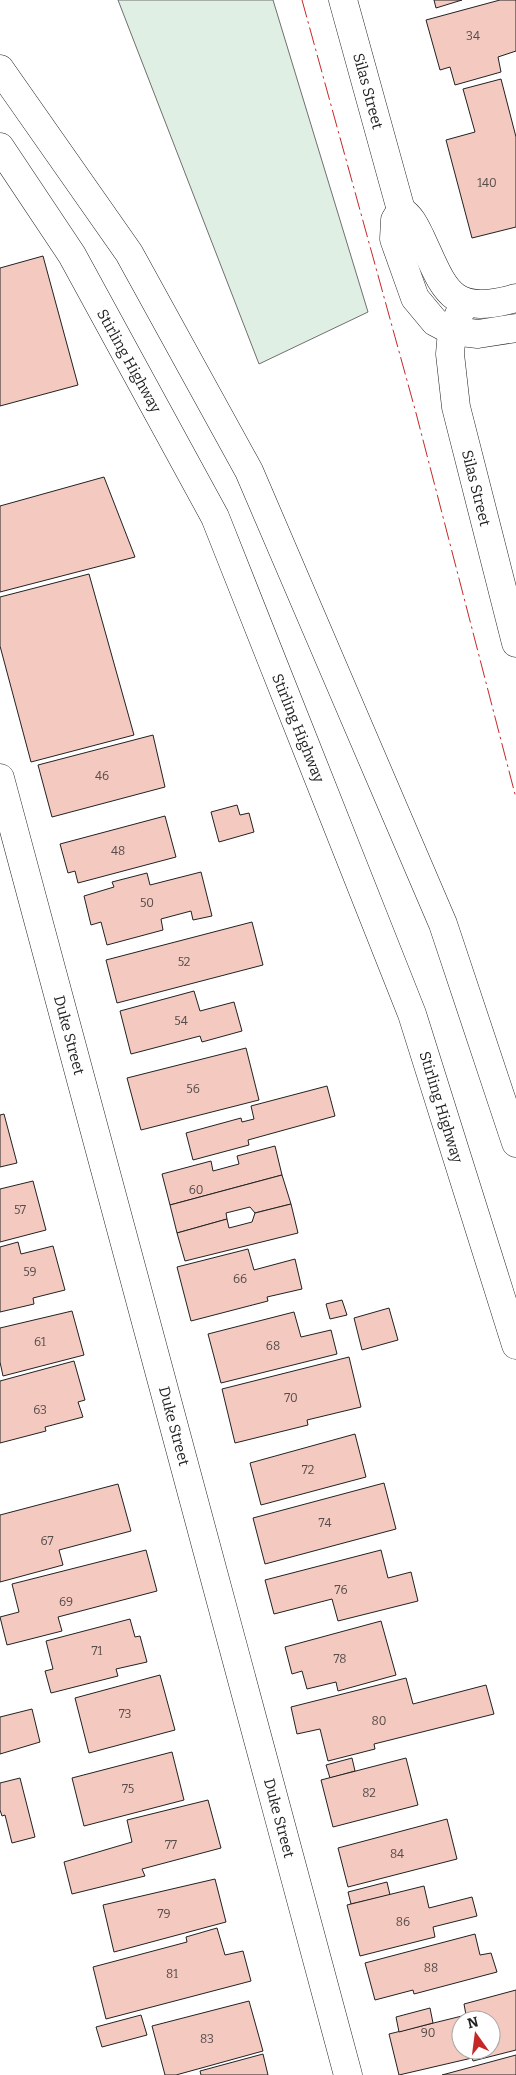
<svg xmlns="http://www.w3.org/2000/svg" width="516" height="2075" viewBox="0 0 516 2075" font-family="Bitter,serif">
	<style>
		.green { fill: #e0efe3; stroke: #6f6f6f }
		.building { fill: #f3c9c0; stroke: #222; fill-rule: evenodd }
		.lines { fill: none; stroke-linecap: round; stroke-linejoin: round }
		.minor-casing { stroke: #222; stroke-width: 29 }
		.highway-casing { stroke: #222; stroke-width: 29 }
		.minor { stroke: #fff; stroke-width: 28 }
		.highway { stroke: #fff; stroke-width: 28 }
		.power { stroke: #c62828; stroke-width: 1; stroke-dasharray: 18 4 2.5 4; stroke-linecap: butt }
		.labels { text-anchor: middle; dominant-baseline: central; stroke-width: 4; stroke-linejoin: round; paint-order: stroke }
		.number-label { font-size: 12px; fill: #564c4a }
		.street-label { font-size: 15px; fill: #222; stroke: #fff }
	</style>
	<rect width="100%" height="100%" fill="#fff"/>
	<polygon class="green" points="118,0 273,0 368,312 259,364"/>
	<g class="building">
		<polygon points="434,0 462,0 436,8"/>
		<polygon points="500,0 516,0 516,51 498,57 501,72 455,85 450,67 440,70 426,20"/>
		<polygon points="501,79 516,137 516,227 472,238 446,140 475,132 463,89"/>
		<polygon points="43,256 78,385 0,406 0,268"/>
		<polygon points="104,477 135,557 0,592 0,506"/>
		<polygon points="89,574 134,735 31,762 0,646 0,597"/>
		<polygon points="153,735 165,787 52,817 38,765"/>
		<polygon points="237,805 240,815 249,813 254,832 219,842 211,812"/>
		<polygon points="165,816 176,857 78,883 75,871 68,873 60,844"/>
		<polygon points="201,872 212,916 193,920 191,911 161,919 163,930 107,945 101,922 91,925 84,896 114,887 112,882 147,873 150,885"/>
		<polygon points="252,922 263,965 117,1003 106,960"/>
		<polygon points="194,991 200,1011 234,1002 242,1031 202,1042 200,1036 131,1054 120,1011"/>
		<polygon points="246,1048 259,1100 141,1130 127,1078"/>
		<polygon points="327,1086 335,1116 248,1140 249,1145 193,1160 186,1133 241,1118 242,1122 254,1119 251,1106"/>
		<polygon points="4,1114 17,1163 0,1167 0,1115"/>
		<polygon points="275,1146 282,1175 170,1205 162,1174 211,1161 213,1171 239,1164 237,1156"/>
		<polygon points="282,1175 291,1204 255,1213 250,1207 226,1213 227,1219 177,1233 170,1205"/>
		<polygon points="33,1181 46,1230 0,1242 0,1189"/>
		<polygon points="291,1204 298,1233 185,1261 177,1233 227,1219 229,1228 252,1222 255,1213"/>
		<polygon points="18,1242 21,1254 53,1246 65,1290 33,1298 34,1304 0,1312 0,1247"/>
		<polygon points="248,1249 254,1270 295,1259 302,1289 267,1297 268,1301 191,1321 177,1267"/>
		<polygon points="342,1300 347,1315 330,1319 326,1304"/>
		<polygon points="389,1308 398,1340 362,1350 354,1318"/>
		<polygon points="72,1311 84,1355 3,1376 0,1362 0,1328"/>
		<polygon points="294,1312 301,1337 331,1330 337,1354 221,1383 208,1334"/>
		<polygon points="349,1357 361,1407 307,1420 308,1425 235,1443 222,1389"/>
		<polygon points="74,1361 85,1400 78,1402 83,1417 45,1427 46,1431 0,1443 0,1381"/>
		<polygon points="355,1434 366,1477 261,1505 250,1463"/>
		<polygon points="384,1483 396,1529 265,1564 253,1518"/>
		<polygon points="118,1484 131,1531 59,1550 63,1565 0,1582 0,1515"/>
		<polygon points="146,1550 157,1591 58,1617 62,1631 7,1645 0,1617 19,1612 12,1584"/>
		<polygon points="381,1550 388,1578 411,1572 418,1601 338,1621 332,1599 274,1614 265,1580"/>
		<polygon points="130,1619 135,1637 140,1636 147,1662 116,1669 118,1676 51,1693 45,1671 53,1669 46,1641"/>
		<polygon points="381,1621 396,1675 338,1691 336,1682 307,1689 302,1671 292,1674 285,1647"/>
		<polygon points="160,1675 175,1730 89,1753 75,1698"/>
		<polygon points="406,1678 413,1704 486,1685 494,1714 374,1744 375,1749 328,1761 320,1729 297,1734 291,1707"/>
		<polygon points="32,1709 40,1742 0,1754 0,1717"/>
		<polygon points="172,1752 184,1800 84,1826 72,1778"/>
		<polygon points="352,1758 355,1771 330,1778 326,1765"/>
		<polygon points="406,1758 418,1805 333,1827 321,1780"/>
		<polygon points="20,1778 35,1837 12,1843 5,1815 2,1816 0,1810 0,1783"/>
		<polygon points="208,1800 221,1848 142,1869 145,1876 72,1894 64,1862 132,1842 127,1820"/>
		<polygon points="447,1819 457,1859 348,1887 338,1848"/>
		<polygon points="215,1879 226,1922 114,1952 103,1905"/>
		<polygon points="387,1882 390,1895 351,1904 348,1892"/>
		<polygon points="424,1886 429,1908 472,1897 477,1916 433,1927 435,1937 360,1956 347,1905"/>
		<polygon points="217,1928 225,1955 243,1951 251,1981 106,2019 93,1967 187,1942 186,1937"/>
		<polygon points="475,1934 480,1955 491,1953 497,1972 414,1994 413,1990 375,2000 365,1963"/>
		<path d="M516 1990V2050L473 2061 472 2058 399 2075 389 2034 466 2015 464 2004ZM461 2020H491V2050H461Z"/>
		<polygon points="249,2001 263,2051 176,2075 165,2075 152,2026"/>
		<polygon points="430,2008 433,2023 399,2032 396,2017"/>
		<polygon points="141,2015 147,2035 102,2047 96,2027"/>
		<polygon points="263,2054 268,2075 201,2075 200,2071"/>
		<polygon points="516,2055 516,2075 442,2075"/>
	</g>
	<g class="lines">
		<g class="minor-casing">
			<g id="minor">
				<path d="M343 0 401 210C412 218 415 226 421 238 445 290 450 317 516 298"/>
				<polyline points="401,210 395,220 394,239 415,298 435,322 452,331 478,334 516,328"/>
				<polyline points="464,303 452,331 450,354 456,407 516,643"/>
				<polyline points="0,778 348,2075"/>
			</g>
		</g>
		<g class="highway-casing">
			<g id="highway">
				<polyline points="0,69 129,253 249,471 443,924 516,1143"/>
				<polyline points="0,147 72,255 215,517 412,1014 516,1345"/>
			</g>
		</g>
		<use href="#minor" class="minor"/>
		<use href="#highway" class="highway"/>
		<polyline class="power" points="302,0 416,413 516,798"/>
	</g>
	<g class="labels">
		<g class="number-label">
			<text x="473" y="36">34</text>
			<text x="487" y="183">140</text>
			<text x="102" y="776">46</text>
			<text x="118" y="851">48</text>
			<text x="147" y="903">50</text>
			<text x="184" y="962">52</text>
			<text x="181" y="1021">54</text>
			<text x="193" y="1089">56</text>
			<text x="196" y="1190">60</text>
			<text x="20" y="1210">57</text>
			<text x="30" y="1272">59</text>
			<text x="240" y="1279">66</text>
			<text x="40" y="1342">61</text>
			<text x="273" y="1346">68</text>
			<text x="291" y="1398">70</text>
			<text x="40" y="1410">63</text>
			<text x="308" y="1470">72</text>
			<text x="325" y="1523">74</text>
			<text x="47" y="1541">67</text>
			<text x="341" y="1590">76</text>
			<text x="66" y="1602">69</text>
			<text x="97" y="1651">71</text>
			<text x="340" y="1659">78</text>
			<text x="125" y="1714">73</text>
			<text x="379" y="1721">80</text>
			<text x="128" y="1789">75</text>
			<text x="369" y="1793">82</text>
			<text x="171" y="1845">77</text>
			<text x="397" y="1854">84</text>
			<text x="164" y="1914">79</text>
			<text x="403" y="1922">86</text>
			<text x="431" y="1968">88</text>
			<text x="172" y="1974">81</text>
			<text x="428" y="2033">90</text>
			<text x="207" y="2039">83</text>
		</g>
		<g class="street-label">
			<text transform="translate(368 91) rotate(75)">Silas Street</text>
			<text transform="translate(129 361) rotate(61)">Stirling Highway</text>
			<text transform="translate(476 488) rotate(76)">Silas Street</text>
			<text transform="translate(298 728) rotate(68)">Stirling Highway</text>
			<text transform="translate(69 1035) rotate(75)">Duke Street</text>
			<text transform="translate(441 1107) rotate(73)">Stirling Highway</text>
			<text transform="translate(174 1426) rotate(75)">Duke Street</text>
			<text transform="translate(279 1818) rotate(75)">Duke Street</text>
		</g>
	</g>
	<g transform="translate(476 2035) rotate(346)"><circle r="24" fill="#ffffff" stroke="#a7a7a7"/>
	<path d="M0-4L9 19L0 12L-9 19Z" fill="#c62828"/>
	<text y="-8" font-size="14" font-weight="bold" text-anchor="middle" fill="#222222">N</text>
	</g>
</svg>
